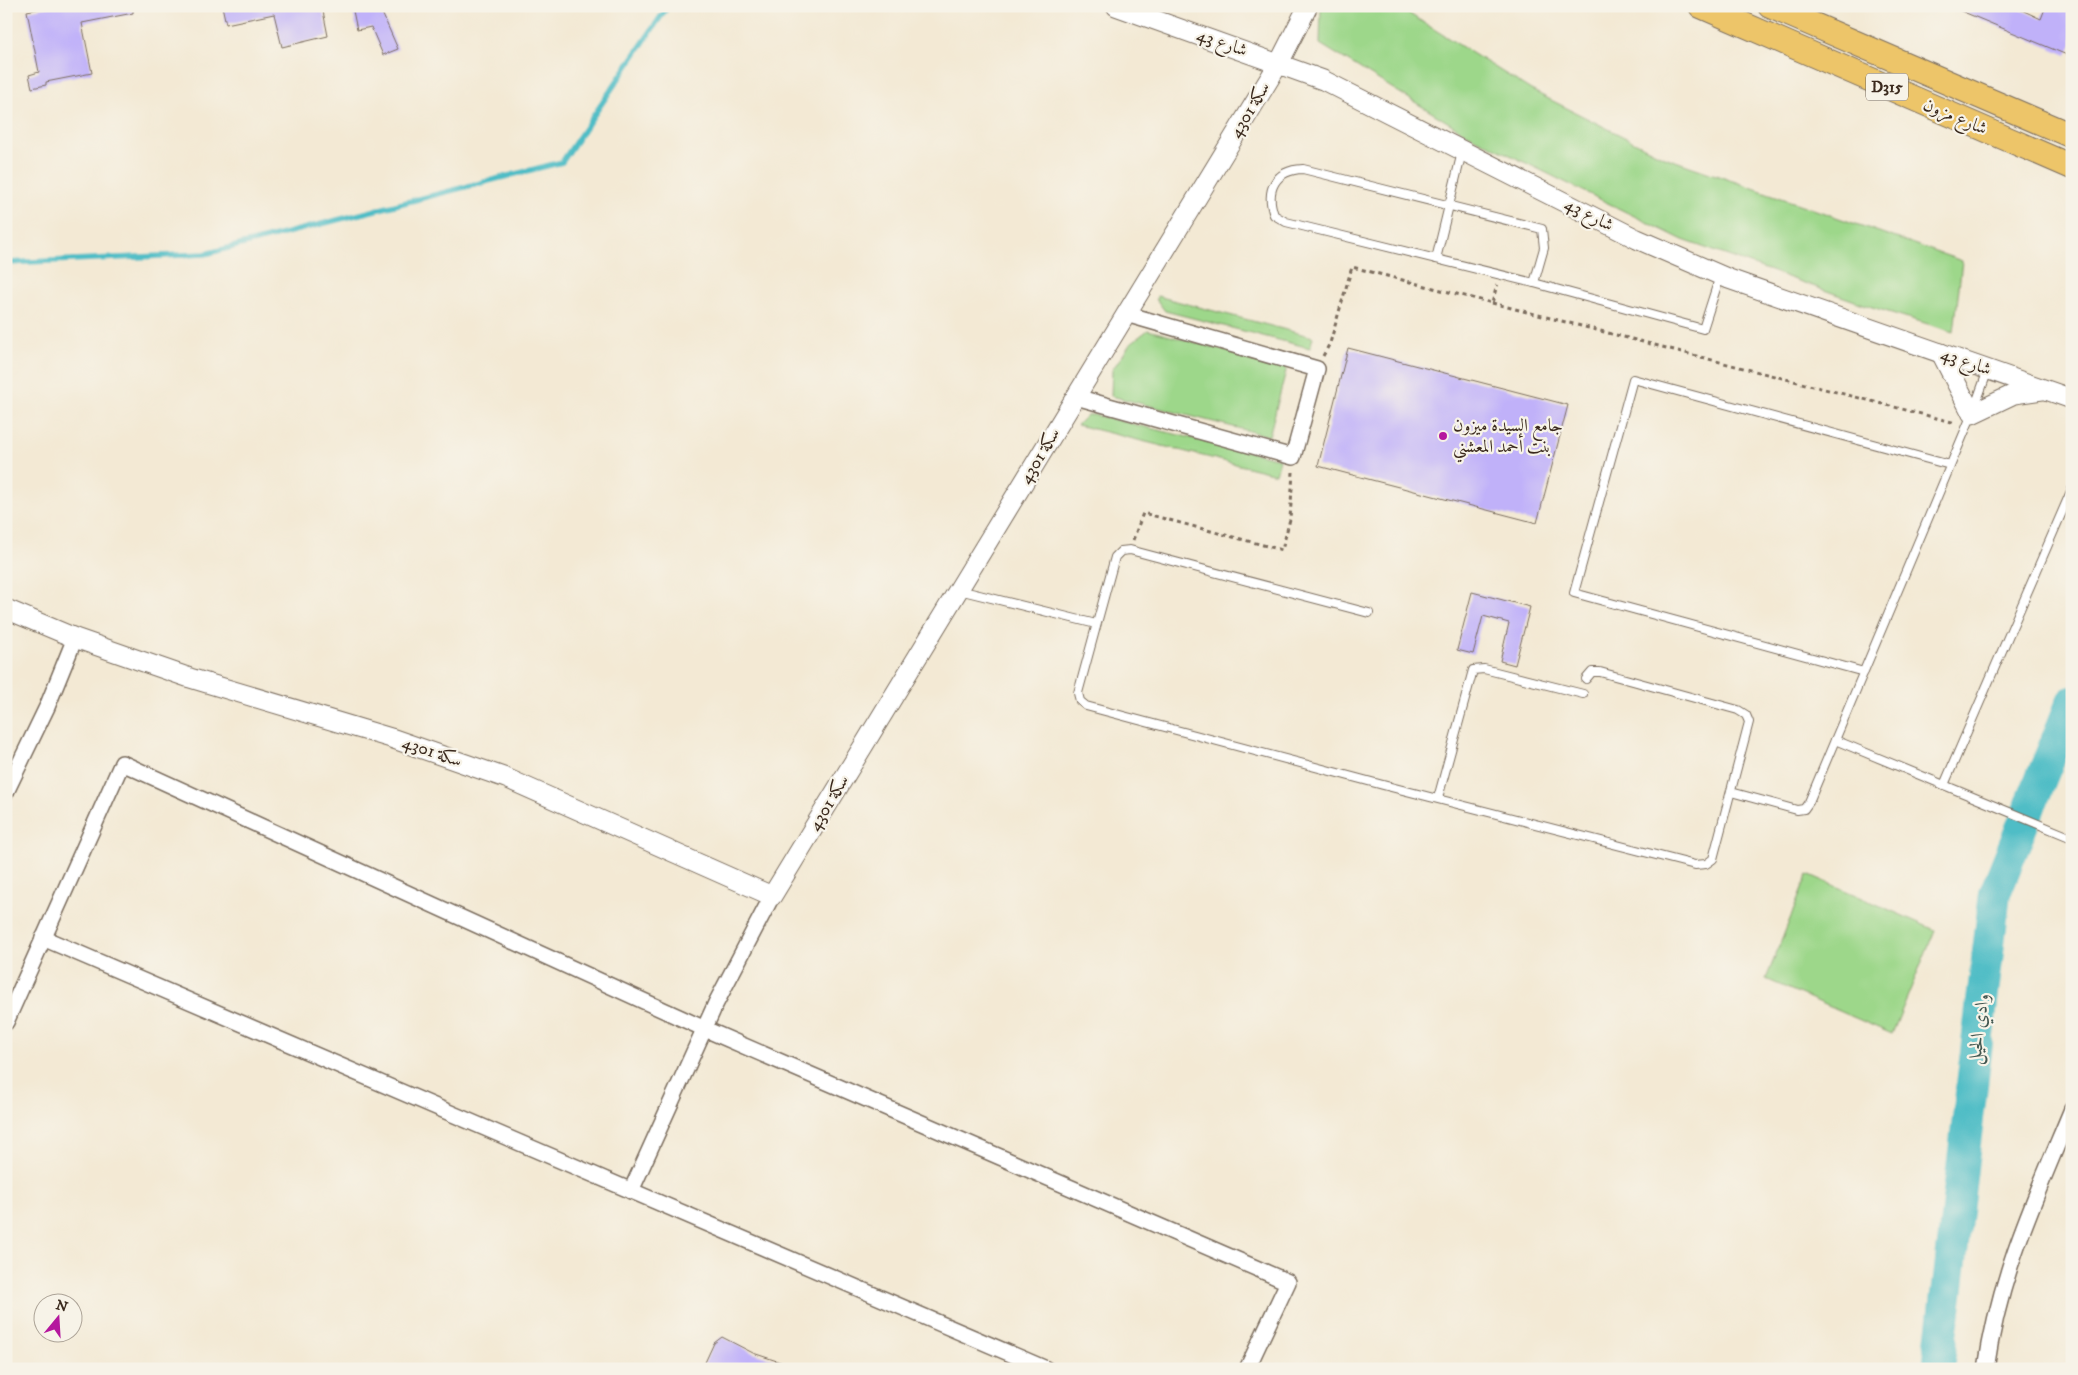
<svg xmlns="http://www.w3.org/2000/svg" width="2078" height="1375" viewBox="0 0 2078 1375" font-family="'IM FELL DW Pica',Amiri,serif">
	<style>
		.green { fill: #9dd78a; stroke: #6c8054 }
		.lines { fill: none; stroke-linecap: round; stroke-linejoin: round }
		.stream { stroke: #4fbdc6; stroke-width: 5.5 }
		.river { stroke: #4fbdc6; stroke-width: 32 }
		.building { fill: #c0b1f9 }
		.service-casing { stroke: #7b6d5e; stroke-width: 10 }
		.minor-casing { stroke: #7b6d5e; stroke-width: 18 }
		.tertiary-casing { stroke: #7b6d5e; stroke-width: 21 }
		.primary-casing { stroke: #7b6d5e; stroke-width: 26 }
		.path { stroke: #7b6d5e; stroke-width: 3; stroke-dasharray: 4 4; stroke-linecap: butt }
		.service { stroke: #fff; stroke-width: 8 }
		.minor { stroke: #fff; stroke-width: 15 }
		.tertiary { stroke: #fff; stroke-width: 19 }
		.primary { stroke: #edc569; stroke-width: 24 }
		.poi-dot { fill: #b5179e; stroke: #f7f3e8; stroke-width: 2 }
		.labels { text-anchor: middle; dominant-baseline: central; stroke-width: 4.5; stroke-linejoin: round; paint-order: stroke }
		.shield { fill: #f7f3e8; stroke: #73665b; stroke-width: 1 }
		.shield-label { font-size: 16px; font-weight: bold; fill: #3b2a1e }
		.street-label { font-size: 18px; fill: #3b2a1e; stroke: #f7f3e8 }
		.poi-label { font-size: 18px; fill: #3b2a1e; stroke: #f7f3e8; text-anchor: start }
		.water-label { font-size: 19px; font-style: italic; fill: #415650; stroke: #f7f3e8 }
	</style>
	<rect width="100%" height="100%" fill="#f7f3e8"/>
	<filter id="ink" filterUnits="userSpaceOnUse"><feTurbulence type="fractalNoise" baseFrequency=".02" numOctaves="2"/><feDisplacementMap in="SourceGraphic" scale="10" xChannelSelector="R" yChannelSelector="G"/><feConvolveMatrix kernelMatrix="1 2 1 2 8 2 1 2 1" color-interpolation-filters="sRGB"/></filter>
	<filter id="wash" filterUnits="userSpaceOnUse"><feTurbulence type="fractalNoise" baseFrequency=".0096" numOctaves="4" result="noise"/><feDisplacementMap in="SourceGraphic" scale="20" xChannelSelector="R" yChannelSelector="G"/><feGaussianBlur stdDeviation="1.12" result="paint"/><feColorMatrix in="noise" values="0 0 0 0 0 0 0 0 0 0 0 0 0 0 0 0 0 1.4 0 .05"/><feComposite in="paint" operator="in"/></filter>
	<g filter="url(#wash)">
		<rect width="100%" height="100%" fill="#f3e9d4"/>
		<g class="green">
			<polygon points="1321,6 1397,6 1531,90 1664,157 1962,261 1954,332 1872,307 1683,240 1467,134 1320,44"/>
			<polygon points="1157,296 1313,337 1310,348 1165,311 1156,299"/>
			<polygon points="1148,330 1287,367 1269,436 1111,396 1112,370 1131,343"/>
			<polygon points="1087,415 1095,415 1280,459 1276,474 1077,425"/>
			<polygon points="1808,874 1935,930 1892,1034 1766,979"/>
		</g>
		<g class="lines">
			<polyline class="stream" points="6,263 205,254 562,162 668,6"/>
			<polyline class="river" points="1938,1369 1995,893 2072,702"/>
		</g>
		<g id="blocks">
			<g class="building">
				<polygon points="52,6 133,6 133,13 82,23 92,73 46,82 46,85 32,88 29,75 39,72 27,11"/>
				<polygon points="222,6 322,6 328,36 282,47 274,14 226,24"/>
				<polygon points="352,6 379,6 398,49 383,55 371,27 357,30"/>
				<polygon points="1949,6 2013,6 2041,19 2046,6 2072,6 2072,44 2067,55"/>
				<polygon points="1348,348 1568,405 1537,523 1318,466"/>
				<polygon points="1472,592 1530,607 1515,665 1500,661 1509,623 1483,616 1473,654 1457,650"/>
				<polygon points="722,1337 753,1353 792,1366 791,1369 702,1369 714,1343"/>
			</g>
		</g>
	</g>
	<g filter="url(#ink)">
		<use href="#blocks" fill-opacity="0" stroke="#7b6d5e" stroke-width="1"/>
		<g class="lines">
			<g class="service-casing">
				<g id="service">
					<path d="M1303 169 1542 229 1544 248 1534 283 1286 222 1274 215C1265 190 1275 170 1303 169Z"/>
					<polyline points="1436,259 1462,152"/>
					<polyline points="1534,283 1703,329 1720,276"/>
					<polyline points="959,590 1096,624"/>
					<polyline points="1369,613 1130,550 1121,551 1115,557 1078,693 1080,701 1086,706 1383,785 1695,865 1706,864 1713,859 1749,722 1746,715 1738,710 1600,672 1592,672 1586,679"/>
					<polyline points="1864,672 1574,593 1633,379 1950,465"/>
					<polyline points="1835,740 2072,838"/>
					<polyline points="1944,785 2072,489"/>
					<polyline points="1731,792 1797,810 1804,809 1809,802 1972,414 1988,370"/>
					<polyline points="1438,798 1473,670 1484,669 1583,694"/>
				</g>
			</g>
			<g class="minor-casing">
				<g id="minor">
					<polyline points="1076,397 1293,457 1317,369 1126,314"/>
					<polyline points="6,792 47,707 75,638"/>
					<polyline points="43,938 1046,1369"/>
					<polyline points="6,1022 122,763 705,1029 1288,1282 1247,1369"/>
					<polyline points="631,1191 716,1003 772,896"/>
					<path d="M1986 1369C1999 1275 2036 1196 2072 1109"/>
				</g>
			</g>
			<g class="tertiary-casing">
				<g id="tertiary">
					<polyline points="1116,6 1323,80 1637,239 1729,279 2072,399"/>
					<polyline points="1941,353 1972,414 2014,394 2042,390"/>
					<polyline points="6,609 75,638 190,678 391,738 506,778 772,896 1279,63 1308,6"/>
				</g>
			</g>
			<g class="primary-casing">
				<g id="primary">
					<polyline points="1701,6 2072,167"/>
					<polyline points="1770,6 2072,136"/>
				</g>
			</g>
			<g class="path">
				<polyline points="1492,303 1956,423"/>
				<polyline points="1323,356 1330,343 1352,267 1492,303 1497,285"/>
				<polyline points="1133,540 1143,513 1282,550 1290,519 1293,472"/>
			</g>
			<use href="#service" class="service"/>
			<use href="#minor" class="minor"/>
			<use href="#tertiary" class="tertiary"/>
			<use href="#primary" class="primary"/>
		</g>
	</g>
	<circle class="poi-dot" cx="1443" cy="436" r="5"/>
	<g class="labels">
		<rect class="shield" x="1866" y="73.5" width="42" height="27" rx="4"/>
		<g class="shield-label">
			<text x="1887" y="87">D315</text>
		</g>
		<g class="street-label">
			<text transform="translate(1222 43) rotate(19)">شارع 43</text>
			<text transform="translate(1250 110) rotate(-59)">سكة 4301</text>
			<text transform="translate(1955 117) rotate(23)">شارع مزون</text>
			<text transform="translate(1589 215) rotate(27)">شارع 43</text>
			<text transform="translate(1966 362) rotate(19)">شارع 43</text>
			<text transform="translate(1040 456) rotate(-59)">سكة 4301</text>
			<text transform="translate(432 752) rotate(19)">سكة 4301</text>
			<text transform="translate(829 803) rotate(-59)">سكة 4301</text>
		</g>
		<g class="poi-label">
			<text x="1453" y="426">جامع السيدة ميزون<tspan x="1453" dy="21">بنت أحمد المعشني</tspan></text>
		</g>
		<g class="water-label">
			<text transform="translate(1979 1029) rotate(-83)">وادي الحيل</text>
		</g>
	</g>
	<rect width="2078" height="1375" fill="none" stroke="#f7f3e8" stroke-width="25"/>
	<g transform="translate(58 1318) rotate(18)"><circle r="24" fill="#f7f3e8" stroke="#aca397"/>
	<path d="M0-4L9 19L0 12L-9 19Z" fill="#b5179e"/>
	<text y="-8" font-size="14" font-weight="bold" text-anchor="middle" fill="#3b2a1e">N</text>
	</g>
</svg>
